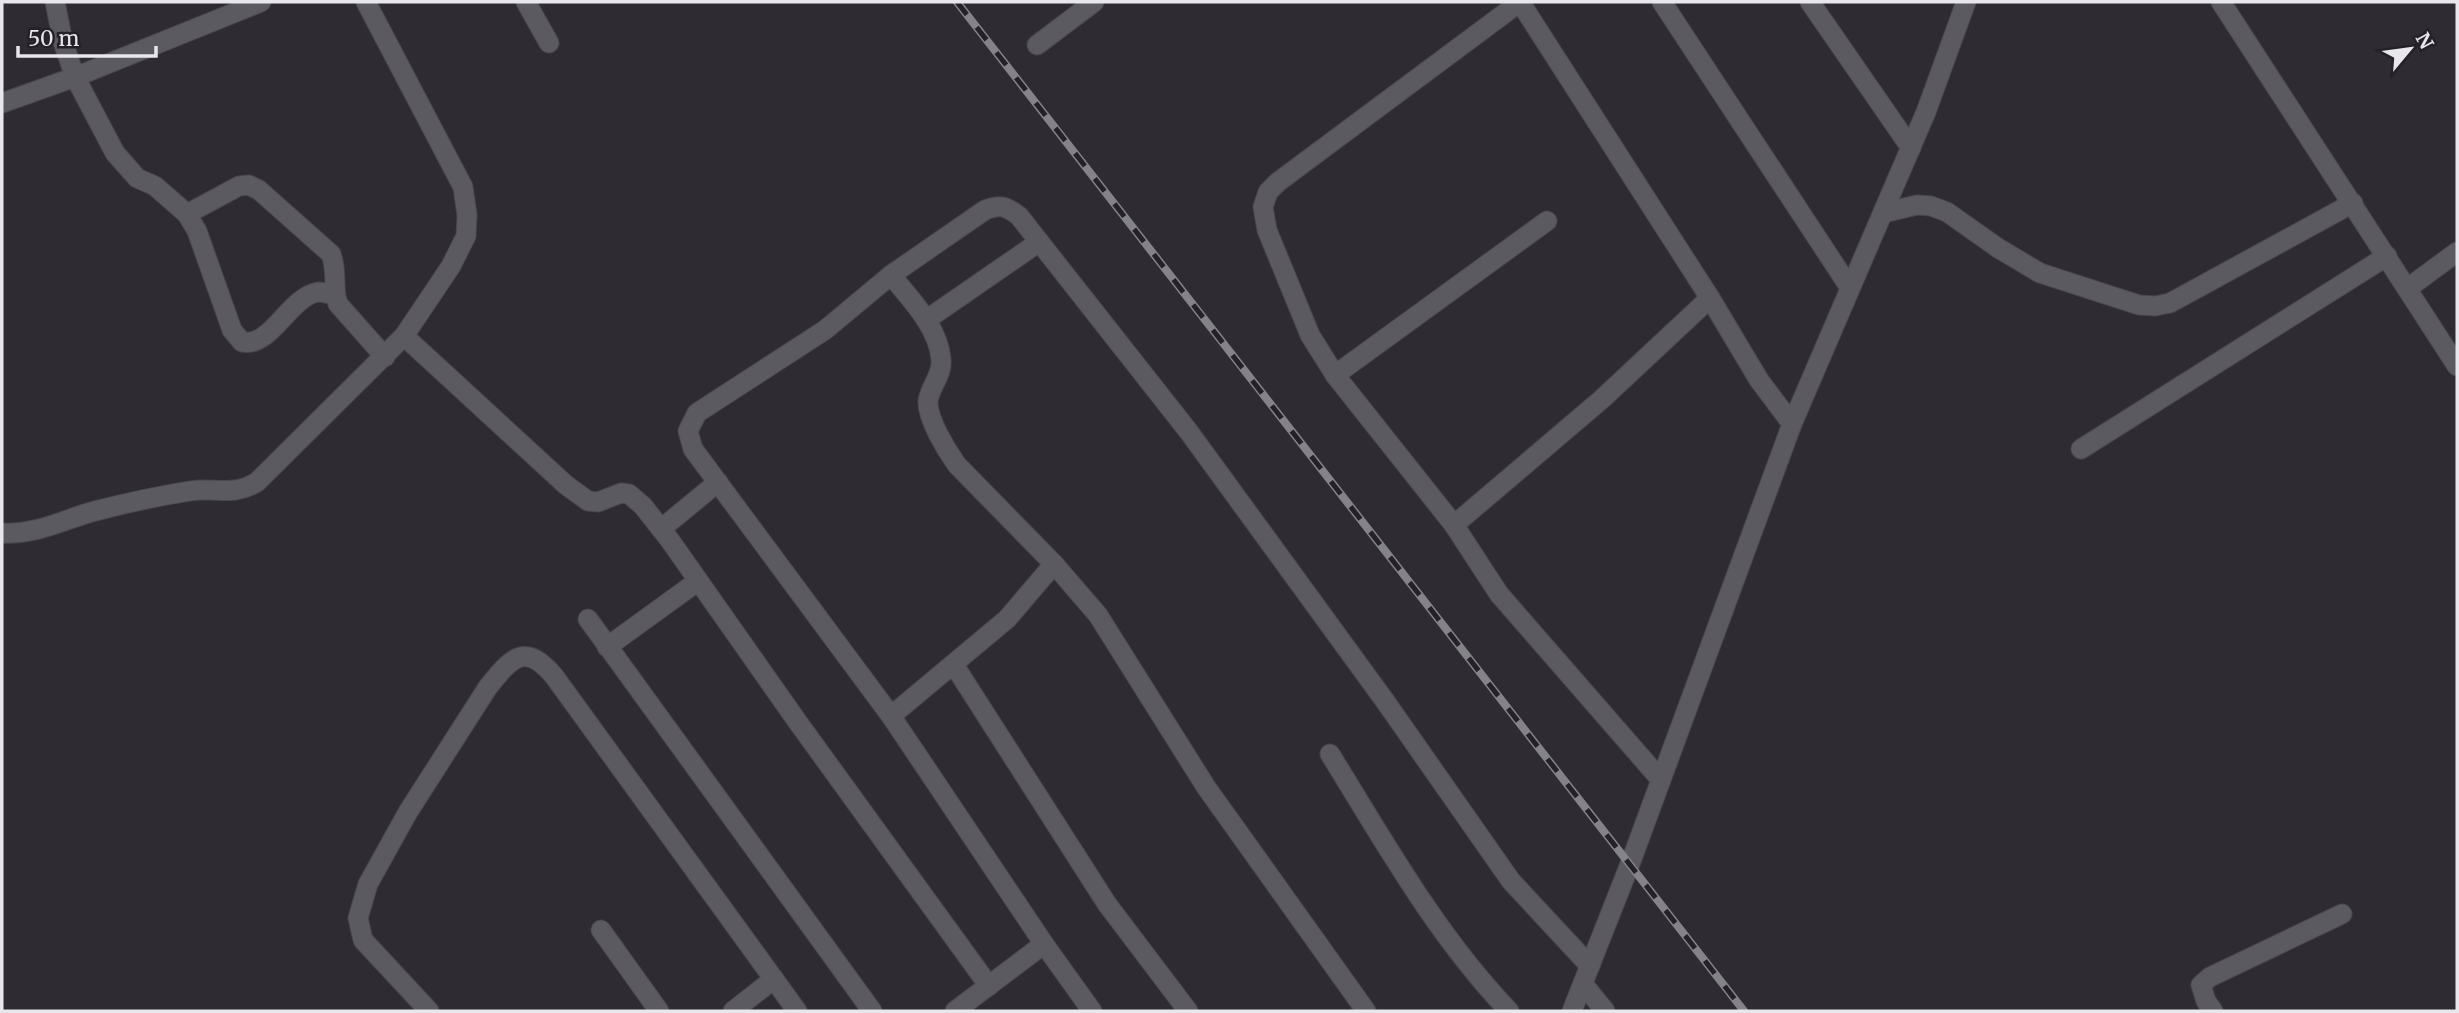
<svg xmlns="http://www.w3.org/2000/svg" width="2459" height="1013" viewBox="0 0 2459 1013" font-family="Merriweather,serif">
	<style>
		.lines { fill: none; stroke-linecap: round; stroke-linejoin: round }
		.minor-casing { stroke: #48474c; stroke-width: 21 }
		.minor { stroke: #5c5a61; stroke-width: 19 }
		.rail-casing { stroke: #848388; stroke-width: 8 }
		.rail { stroke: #242228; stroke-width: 5; stroke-dasharray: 16; stroke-linecap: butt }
	</style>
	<rect width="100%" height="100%" fill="#2e2c32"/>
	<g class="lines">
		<g class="minor-casing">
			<g id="minor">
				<path d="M55 2 63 42 75 77 115 153 137 178 155 186 187 214 197 231 232 330 242 342C271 348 289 297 318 292 323 292 330 294 335 295"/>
				<polyline points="526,2 549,43"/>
				<polyline points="1520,2 1278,182 1268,192 1263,207 1267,230 1310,335 1335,375 1454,525 1499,594 1661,780"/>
				<polyline points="1520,2 1710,298 1759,380 1792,424"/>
				<polyline points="1662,2 1850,288"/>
				<polyline points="1810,2 1911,148"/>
				<polyline points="2221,2 2457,366"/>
				<polyline points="1037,45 1094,2"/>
				<polyline points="2,103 75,77 261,2"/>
				<polyline points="1883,213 1917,205 1931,206 1947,212 1998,248 2040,273 2139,305 2155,306 2170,303 2353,203"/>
				<path d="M187 214 239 186 249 185 259 190 331 254C338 273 332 288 338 304L385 357"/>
				<path d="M891 275 985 210C1000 204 1006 206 1019 216L1189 432 1385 701 1511 881 1590 966"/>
				<polyline points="2408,288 2457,252"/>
				<polyline points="926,320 1039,242"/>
				<polyline points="404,336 566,485 588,501 598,502 621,493 629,494 643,506 669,539 797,721 989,986"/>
				<polyline points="1335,375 1547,221"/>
				<polyline points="2081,449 2387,256"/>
				<polyline points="1454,525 1602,399 1710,298"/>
				<polyline points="661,529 718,482"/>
				<path d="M2 533C37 535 62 520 95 511 126 503 158 496 190 491 216 487 233 497 257 482L404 336 451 266 466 236 467 215 463 187 366 2"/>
				<polyline points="588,619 872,1011"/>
				<polyline points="607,647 698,581"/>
				<polyline points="954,665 1107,904 1188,1011"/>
				<polyline points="891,716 1007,619 1054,564"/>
				<path d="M1330 754C1385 843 1437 936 1509 1011"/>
				<polyline points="601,930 659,1011"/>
				<polyline points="1583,984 1605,1011"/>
				<path d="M429 1011 363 940 358 918 368 884 408 812 488 687C512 657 525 642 554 676L797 1011"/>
				<polyline points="733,1011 774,979"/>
				<polyline points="955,1011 1044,944"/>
				<path d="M1092 1011 1044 944 891 716 693 449 688 431 697 413 825 330 891 275C910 299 938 326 941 359 943 375 930 386 928 401 927 419 947 451 957 465L1054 564 1098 615 1206 787 1366 1011"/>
				<polyline points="1572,1011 1630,864 1792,424 1926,112 1966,2"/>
				<polyline points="2213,1011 2206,1001 2201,985 2210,977 2342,914"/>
			</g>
		</g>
		<use href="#minor" class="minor"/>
		<g class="rail-casing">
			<polyline id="rail" points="957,2 1744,1011"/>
		</g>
		<use href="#rail" class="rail"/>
	</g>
	<rect width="2459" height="1013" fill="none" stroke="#e8e7eb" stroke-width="7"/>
	<g transform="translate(2410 49) rotate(61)" stroke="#242228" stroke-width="5" paint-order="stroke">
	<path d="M0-5L12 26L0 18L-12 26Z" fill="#e8e7eb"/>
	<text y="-10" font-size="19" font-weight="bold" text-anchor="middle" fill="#e8e7eb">N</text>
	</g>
	<path d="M18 46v10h138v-10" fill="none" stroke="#e8e7eb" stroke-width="3.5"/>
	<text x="28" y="46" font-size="21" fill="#e8e7eb" stroke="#242228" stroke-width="5" paint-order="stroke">50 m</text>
</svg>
